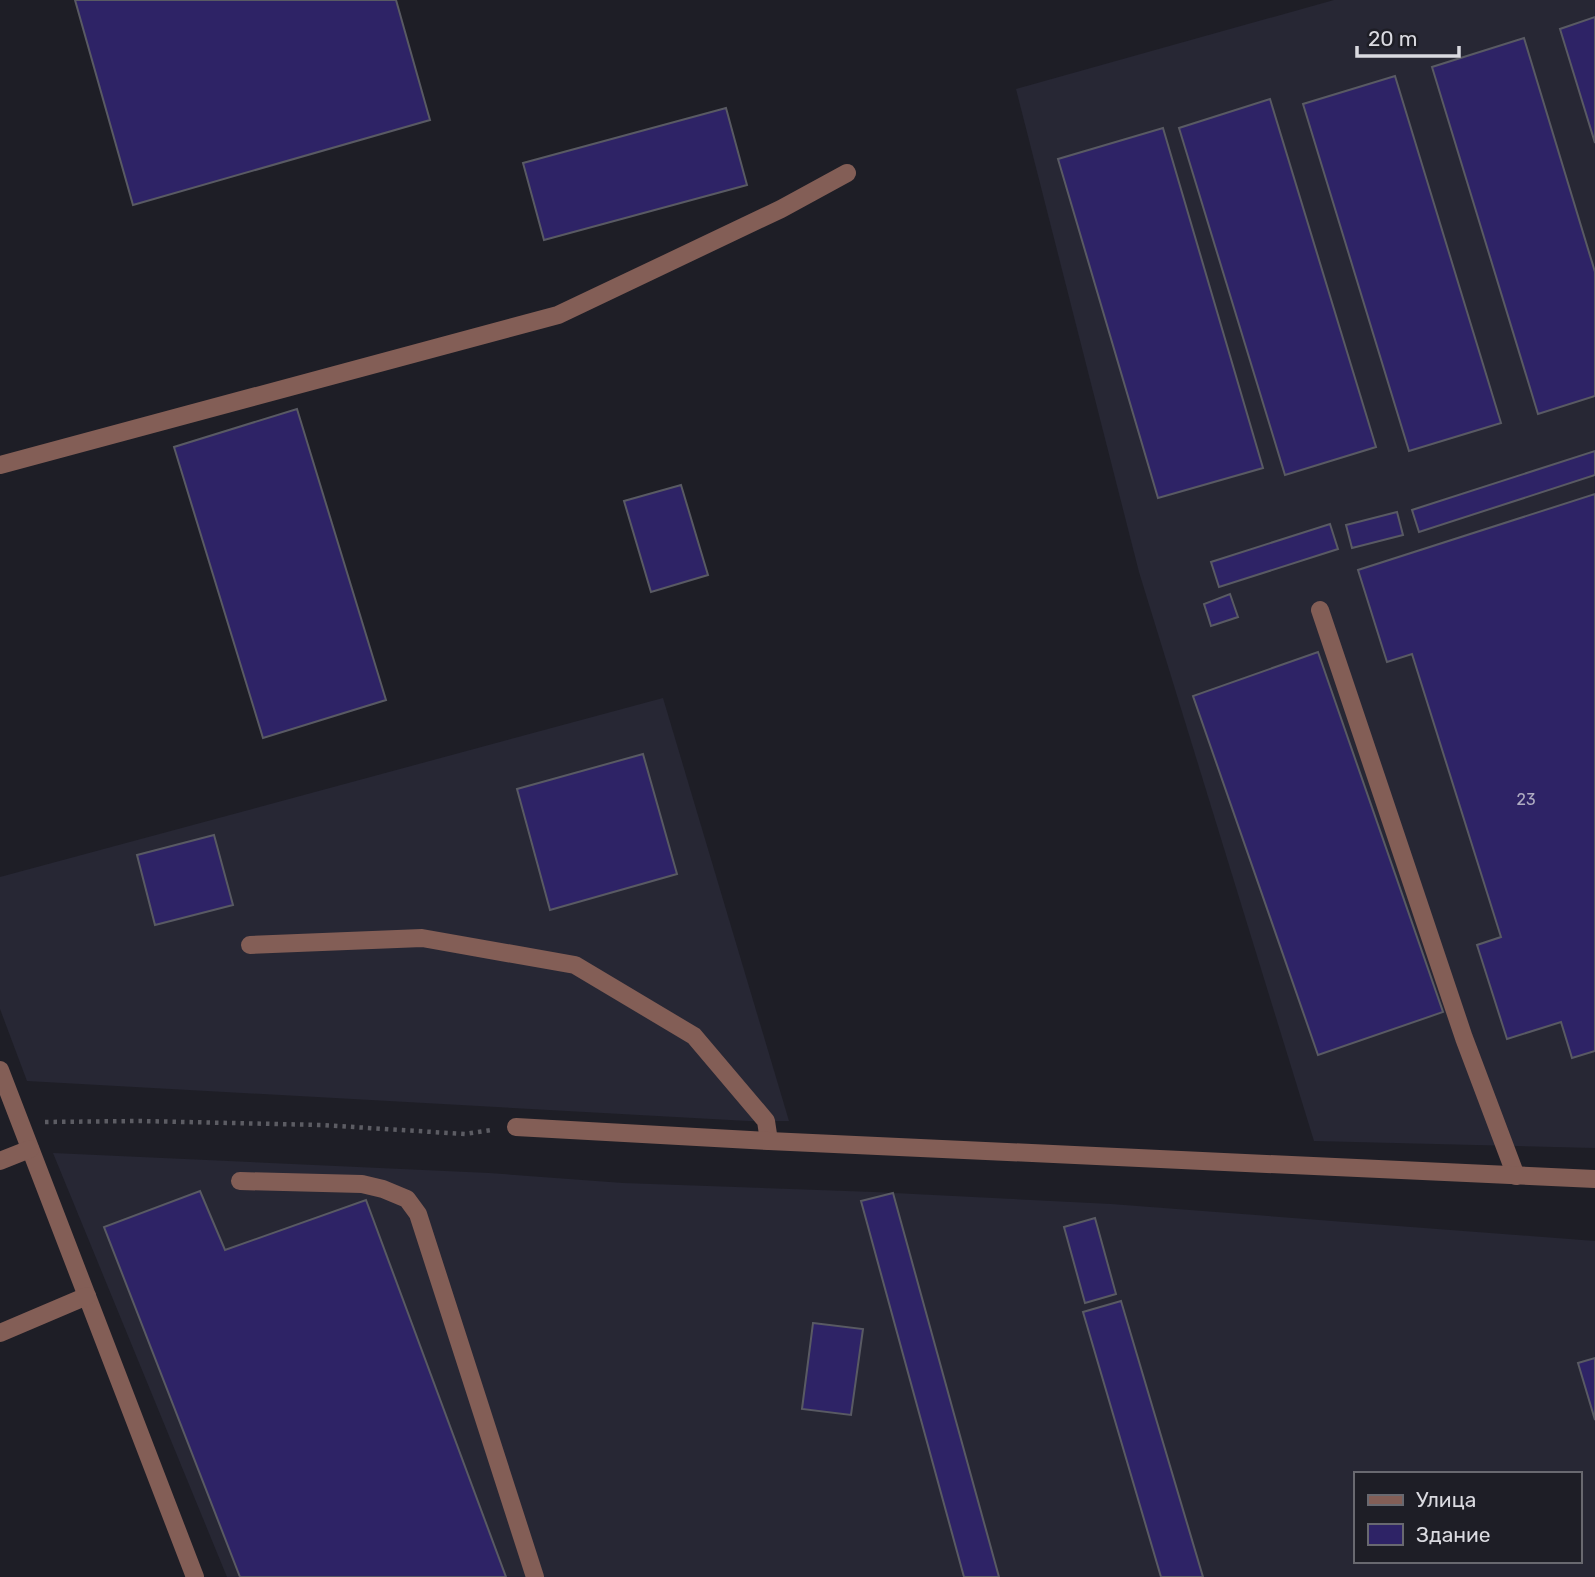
<svg xmlns="http://www.w3.org/2000/svg" width="1595" height="1577" viewBox="0 0 1595 1577" font-family="Rubik,sans-serif">
	<style>
		.built { fill: #272734; fill-rule: evenodd }
		.building { fill: #2e2366; stroke: #595a63; stroke-width: 2 }
		.lines { fill: none; stroke-linecap: round; stroke-linejoin: round }
		.path { stroke: #5c5c63; stroke-width: 4.5; stroke-dasharray: 3.5 5; stroke-linecap: butt }
		.minor { stroke: #835e56; stroke-width: 18 }
		.labels { text-anchor: middle; dominant-baseline: central; stroke-width: 5; stroke-linejoin: round; paint-order: stroke }
		.number-label { font-size: 16px; fill: #afacc2 }
	</style>
	<rect width="100%" height="100%" fill="#1e1e26"/>
	<g class="built">
		<polygon points="1334,0 1595,0 1595,1148 1314,1141 1139,572 1016,89"/>
		<polygon points="663,698 789,1121 748,1121 27,1081 0,1009 0,877"/>
		<path d="M53 1153 489 1173 623 1183 874 1192 1111 1204 1595 1241V1577H227ZM1355 1474H1579V1561H1355Z"/>
	</g>
	<g class="building">
		<polygon points="75,0 396,0 430,120 133,205"/>
		<polygon points="1595,17 1595,143 1560,29"/>
		<polygon points="1524,38 1595,272 1595,396 1538,414 1432,67"/>
		<polygon points="1395,76 1501,423 1409,451 1303,104"/>
		<polygon points="1270,99 1376,447 1285,475 1179,128"/>
		<polygon points="726,108 747,185 544,240 523,163"/>
		<polygon points="1163,128 1263,468 1158,498 1058,159"/>
		<polygon points="297,409 386,700 263,738 174,447"/>
		<polygon points="1595,451 1595,475 1419,532 1412,510"/>
		<polygon points="681,485 708,575 651,592 624,501"/>
		<polygon points="1595,494 1595,1051 1572,1058 1561,1022 1507,1039 1477,945 1501,937 1412,654 1387,662 1358,570"/>
		<polygon points="1397,512 1403,535 1352,548 1346,525"/>
		<polygon points="1330,524 1338,549 1219,587 1211,562"/>
		<polygon points="1230,594 1238,617 1211,626 1204,604"/>
		<polygon points="1318,652 1443,1012 1318,1055 1193,696"/>
		<polygon points="643,754 677,874 550,910 517,789"/>
		<polygon points="214,835 233,905 155,925 137,855"/>
		<polygon points="200,1191 225,1250 366,1200 506,1577 240,1577 104,1227"/>
		<polygon points="893,1193 999,1577 964,1577 861,1201"/>
		<polygon points="1095,1218 1116,1294 1085,1303 1064,1227"/>
		<polygon points="1121,1301 1203,1577 1161,1577 1083,1312"/>
		<polygon points="813,1323 863,1329 851,1415 802,1409"/>
		<polygon points="1595,1358 1595,1420 1578,1363"/>
	</g>
	<g class="lines">
		<polyline class="path" points="45,1122 140,1121 321,1125 465,1134 491,1130"/>
		<g class="minor">
			<polyline points="0,465 558,315 781,209 847,173"/>
			<polyline points="1320,610 1464,1038 1516,1176"/>
			<polyline points="250,945 422,938 575,965 694,1036 766,1121 769,1141"/>
			<polyline points="0,1070 195,1577"/>
			<polyline points="516,1127 769,1141 1595,1179"/>
			<polyline points="0,1161 30,1149"/>
			<polyline points="240,1181 362,1184 383,1189 407,1199 418,1214 535,1577"/>
			<polyline points="0,1333 87,1296"/>
		</g>
	</g>
	<g class="labels">
		<g class="number-label">
			<text x="1526" y="799">23</text>
		</g>
	</g>
	<rect x="1354" y="1472" width="228" height="91" fill="#1e1e26" stroke="#696970" stroke-width="2"/>
	<rect x="1368" y="1495" width="35" height="10" fill="#835e56" stroke="#696970" stroke-width="2"/>
	<text x="1416" y="1507" font-size="21" fill="#dadae0">Улица</text>
	<rect x="1368" y="1524" width="35" height="21" fill="#2e2366" stroke="#696970" stroke-width="2"/>
	<text x="1416" y="1542" font-size="21" fill="#dadae0">Здание</text>
	<path d="M1357 46v10h102v-10" fill="none" stroke="#dadae0" stroke-width="3.5"/>
	<text x="1368" y="46" font-size="21" fill="#dadae0" stroke="#1e1e26" stroke-width="5" paint-order="stroke">20 m</text>
</svg>
